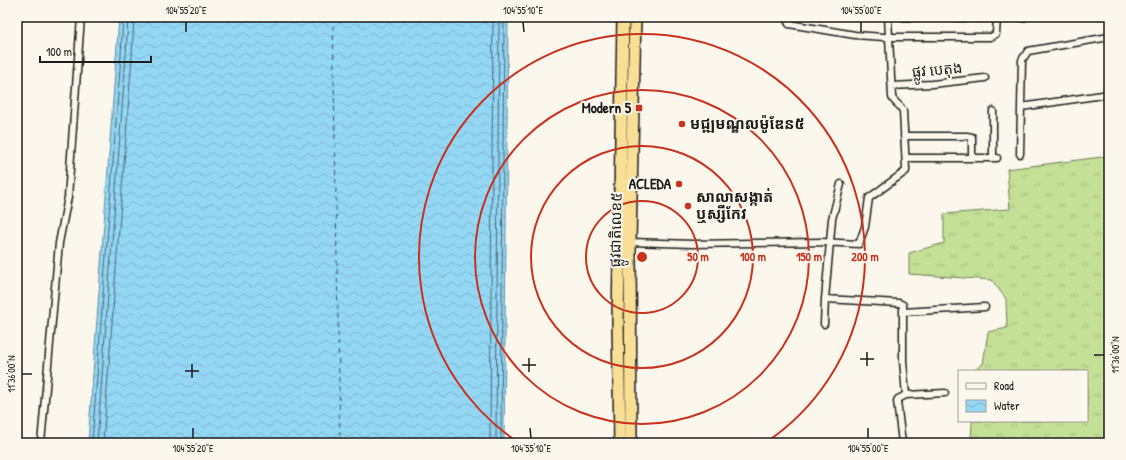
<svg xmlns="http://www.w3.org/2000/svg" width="1126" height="460" font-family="'Patrick Hand','Noto Sans Khmer',sans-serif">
<defs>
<pattern id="grass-tufts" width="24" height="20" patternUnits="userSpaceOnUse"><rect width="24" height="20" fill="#c4df96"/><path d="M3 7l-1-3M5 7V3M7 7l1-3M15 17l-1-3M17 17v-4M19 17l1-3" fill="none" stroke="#a8bf81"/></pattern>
<pattern id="water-waves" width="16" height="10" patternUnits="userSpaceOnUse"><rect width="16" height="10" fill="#93d7f5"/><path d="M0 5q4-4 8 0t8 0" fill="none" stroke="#7eb8d1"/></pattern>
</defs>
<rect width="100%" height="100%" fill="#fbf7ec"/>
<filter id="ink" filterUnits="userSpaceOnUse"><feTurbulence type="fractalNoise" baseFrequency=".025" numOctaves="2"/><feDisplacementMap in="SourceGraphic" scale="8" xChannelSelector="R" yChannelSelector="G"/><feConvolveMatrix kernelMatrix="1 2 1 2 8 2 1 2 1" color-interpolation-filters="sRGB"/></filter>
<g filter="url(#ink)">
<path fill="url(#grass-tufts)" stroke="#707e59" d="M 1109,156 L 1109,443 L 927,443 L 971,440 L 972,421 L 1087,421 L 1087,371 L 973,371 L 983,364 L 988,332 L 1007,328 L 1006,299 L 992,280 L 909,274 L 909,253 L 944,243 L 944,214 L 1010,209 L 1007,169 Z"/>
<path fill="url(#water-waves)" stroke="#638c9e" d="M 119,17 L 508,17 L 504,443 L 88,443 Z"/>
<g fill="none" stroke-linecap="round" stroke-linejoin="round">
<path stroke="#4c6773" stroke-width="1" d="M 92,443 L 121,55 L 123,17
M 97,443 L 126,55 L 128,17
M 103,443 L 132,56 L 134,17
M 490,443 L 493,17
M 496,443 L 499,17
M 501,443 L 504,17"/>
<path stroke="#40545d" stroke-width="1" stroke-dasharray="5 4" stroke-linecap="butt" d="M 333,17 L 340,443"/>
<defs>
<path id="minor" d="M 786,17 L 789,24 L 855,35 L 884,37 L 991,37 L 996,34 L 997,17
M 903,17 L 997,18
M 1023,18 L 1023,17
M 892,86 L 932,84 L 985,78
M 1021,107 L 1109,94
M 993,111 L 993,158
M 904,136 L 967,136 L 972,137 L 972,158
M 1020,154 L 1022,60 L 1028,51 L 1109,37
M 906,158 L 997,158
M 630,242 L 693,244 L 821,242 L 859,244 L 865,227 L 869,198 L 906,171 L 906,169 L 903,111 C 901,105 894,103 892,97 L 888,17
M 825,299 L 899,303 L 903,305 L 903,312 L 985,307
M 903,312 L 903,361 L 906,395 L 945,393
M 824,324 L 825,299 L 832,219 L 841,184
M 41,443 L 59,243 L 68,197 L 81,17
M 902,443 L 897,401 L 898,399 L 906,395"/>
<path id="trunk" d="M 620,443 L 618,321 L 623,17
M 631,443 L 630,242 L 635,17"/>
</defs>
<use href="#minor" stroke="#1c1c1c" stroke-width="9"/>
<use href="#trunk" stroke="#1c1c1c" stroke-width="14"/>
<use href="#minor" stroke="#fbf7ec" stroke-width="6"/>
<use href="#trunk" stroke="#f9df96" stroke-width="11"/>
</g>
</g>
<path fill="none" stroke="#1c1c1c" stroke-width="1.5" d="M 186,22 L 186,32M 523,22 L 524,32M 861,22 L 861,32M 867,352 L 867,366M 1094,355 L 1104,355M 529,358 L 529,372M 860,359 L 874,359M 192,364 L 192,378M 522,365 L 536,365M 185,371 L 199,371M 22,374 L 32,374M 193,428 L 193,438M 530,428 L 531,438M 868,428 L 868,438"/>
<g fill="none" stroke="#c8321e" stroke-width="2">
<circle cx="642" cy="257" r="56"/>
<circle cx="642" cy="257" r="111"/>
<circle cx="642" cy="257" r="167"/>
<path d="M519 443A223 223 0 1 1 765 443"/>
</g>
<g fill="#c8321e" stroke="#fbf7ec" stroke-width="1.5">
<rect x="635" y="104" width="8" height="8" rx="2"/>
<circle cx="682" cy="124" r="4"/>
<circle cx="679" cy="184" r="4"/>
<circle cx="688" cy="206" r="4"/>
</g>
<g text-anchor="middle" stroke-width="4" stroke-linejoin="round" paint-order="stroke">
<g font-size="15" fill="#1c1c1c" stroke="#fbf7ec">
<text transform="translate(937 70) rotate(-5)" y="5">ផ្លូវ បេតុង</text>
<text transform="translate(616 230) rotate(-89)" y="5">ផ្លូវជាតិលេខ៥</text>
</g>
<g font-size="15" font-weight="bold" fill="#1c1c1c" stroke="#fbf7ec" text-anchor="end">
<text x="631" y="113">Modern 5</text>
<text x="690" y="129" text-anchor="start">មជ្ឍមណ្ឌលម៉ូឌែន៥</text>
<text x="671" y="189">ACLEDA</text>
<text x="696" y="202" text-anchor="start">សាលាសង្កាត់<tspan x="696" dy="17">ឬស្សីកែវ</tspan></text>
</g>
</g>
<circle cx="642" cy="257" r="6" fill="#c8321e" stroke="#fbf7ec" stroke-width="2"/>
<g font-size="12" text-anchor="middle" font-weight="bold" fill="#c8321e" stroke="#fbf7ec" stroke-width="4" stroke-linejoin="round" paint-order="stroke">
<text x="698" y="261">50 m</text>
<text x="753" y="261">100 m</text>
<text x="809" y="261">150 m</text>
<text x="865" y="261">200 m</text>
</g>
<rect width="1126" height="460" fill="none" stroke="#fbf7ec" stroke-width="44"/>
<rect x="958" y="370" width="130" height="52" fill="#fbf7ec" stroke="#a29f99"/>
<rect x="966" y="383" width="20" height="6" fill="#fbf7ec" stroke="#a29f99"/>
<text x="994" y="390" font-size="12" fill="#1c1c1c">Road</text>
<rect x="966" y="400" width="20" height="12" fill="url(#water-waves)" stroke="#a29f99"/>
<text x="994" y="410" font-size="12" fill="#1c1c1c">Water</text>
<path d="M40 56v6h111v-6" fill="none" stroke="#1c1c1c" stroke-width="2"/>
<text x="46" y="56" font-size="12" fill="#1c1c1c" stroke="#fbf7ec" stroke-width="3" paint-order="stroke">100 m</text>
<rect x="22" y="22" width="1082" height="416" fill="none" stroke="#1c1c1c" stroke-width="1.5"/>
<g font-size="10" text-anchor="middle" fill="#1c1c1c">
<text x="186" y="14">104°55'20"E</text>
<text x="523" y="14">104°55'10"E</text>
<text x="861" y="14">104°55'00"E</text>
<text transform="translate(1115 355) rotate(-90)" y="4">11°36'00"N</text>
<text transform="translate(11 374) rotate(-90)" y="4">11°36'00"N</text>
<text x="193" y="452">104°55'20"E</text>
<text x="531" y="452">104°55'10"E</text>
<text x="868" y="452">104°55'00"E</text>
</g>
</svg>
